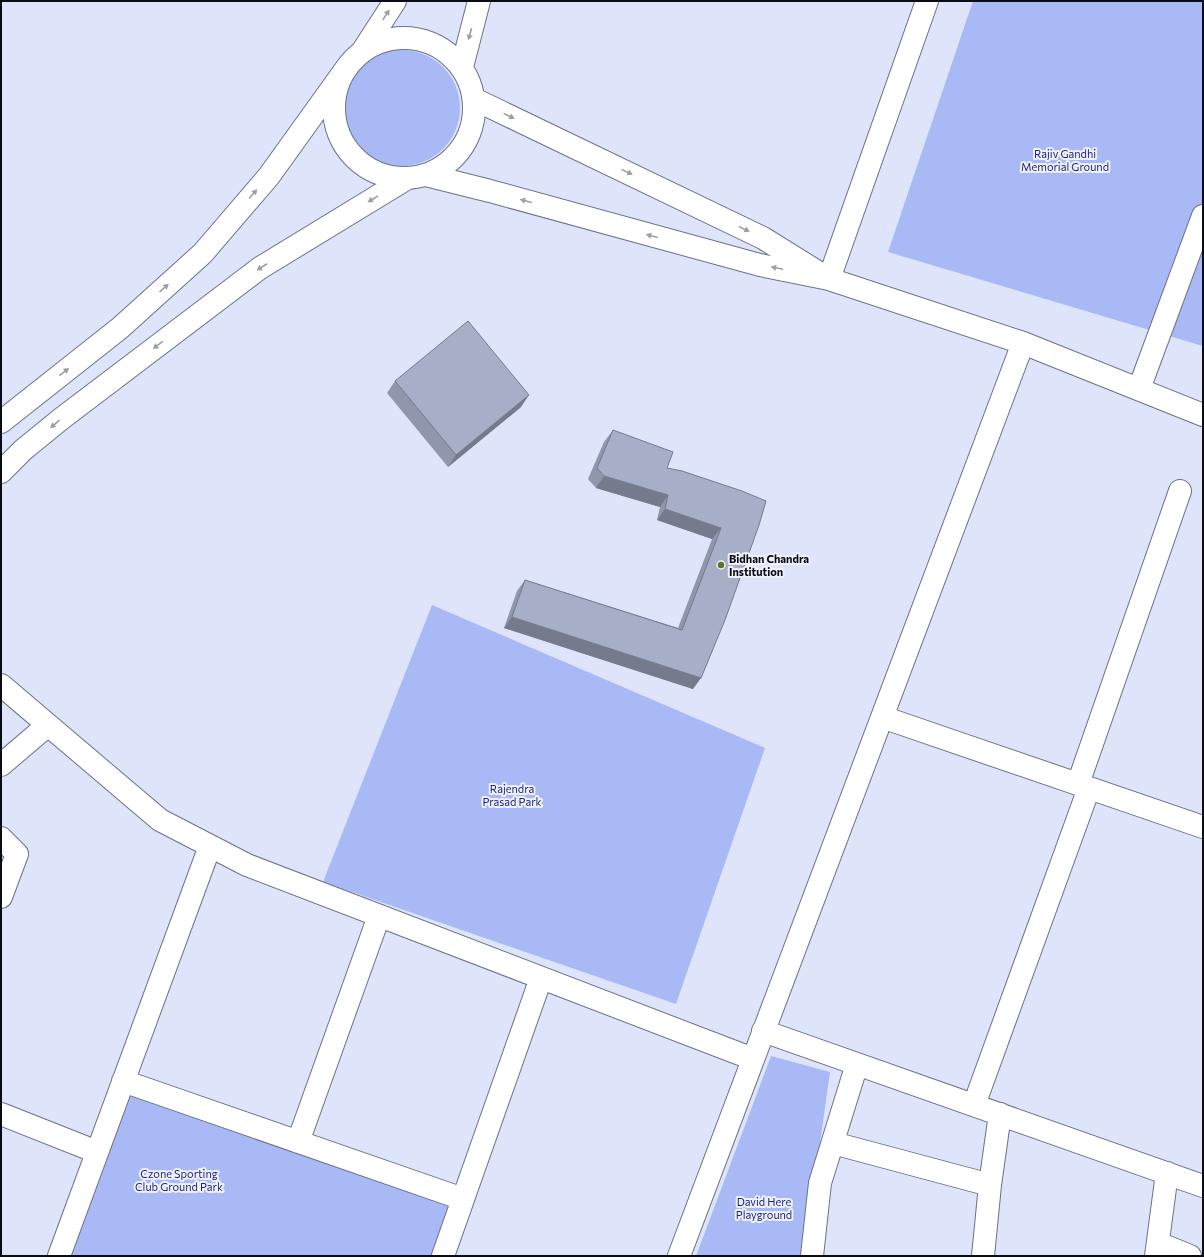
<svg xmlns="http://www.w3.org/2000/svg" width="1204" height="1257" font-family="Commissioner,sans-serif">
<rect width="100%" height="100%" fill="#dee5fa"/>
<path fill="#a8b9f5" d="M 973,1 L 1203,1 L 1203,346 L 888,252 Z
M344 108a58 58 0 1 1 116 0a58 58 0 1 1-116 0Z
M 432,605 L 765,748 L 676,1004 L 323,882 Z
M 771,1056 L 830,1072 L 804,1256 L 696,1256 Z
M 131,1084 L 454,1196 L 434,1256 L 69,1256 Z"/>
<g fill="none" stroke-linecap="round" stroke-linejoin="round">
<defs>
<path id="minor" d="M334 108a70 70 0 1 1 140 0a70 70 0 1 1-140 0Z
M 362,52 L 395,1
M 462,67 L 479,1
M 474,99 L 763,238 L 816,271
M 426,175 L 490,191 L 760,265 L 829,279 L 1023,343 L 1203,415
M 829,279 L 927,1
M 1139,389 L 1203,216
M 1,422 L 120,328 L 203,253 L 269,176 L 348,66
M 1,472 L 23,450 L 61,419 L 260,268 L 406,179
M 1,685 L 160,820 L 247,865 L 753,1059
M 882,717 L 1203,827
M 1,765 L 48,725
M 1078,784 L 1180,491
M 1,838 L 17,854 L 1,897
M 763,1031 L 1203,1186
M 123,1081 L 463,1199
M 974,1105 L 1089,788
M 1,1114 L 97,1152
M 298,1142 L 379,916
M 833,1143 L 990,1185 L 983,1256
M 990,1185 L 1000,1114
M 1158,1243 L 1190,1256
M 59,1256 L 210,846
M 443,1256 L 541,978
M 679,1256 L 1023,343
M 812,1256 L 820,1183 L 857,1064
M 1156,1256 L 1167,1173"/>
</defs>
<use href="#minor" stroke="#6b7289" stroke-width="24"/>
<use href="#minor" stroke="#fff" stroke-width="22"/>
</g>
<path fill="#9096ac" d="M 395,381 L 521,407 L 448,467 L 387,393 Z
M 613,430 L 667,468 L 742,491 L 693,689 L 504,628 L 517,591 L 525,580 L 678,628 L 712,539 L 657,520 L 660,507 L 596,488 L 588,479 L 604,442 Z"/>
<path fill="#757a8c" d="M 529,395 L 521,407 L 448,467 L 456,455 Z
M 604,476 L 668,495 L 660,507 L 596,488 Z
M 665,509 L 721,528 L 712,539 L 657,520 Z
M 512,617 L 701,678 L 693,689 L 504,628 Z"/>
<path fill="#a7aec8" stroke="#757a8c" d="M 468,321 L 529,395 L 456,455 L 395,381 Z
M 613,430 L 673,452 L 667,468 L 682,471 L 742,491 L 766,501 L 759,525 L 725,620 L 701,678 L 512,617 L 525,580 L 682,630 L 721,528 L 665,509 L 668,495 L 604,476 L 597,468 Z"/>
<defs><path id="oneway-solid" d="M-6-.8H1V-3.2L6.5 0L1 3.2V.8H-6Z"/></defs>
<g fill="#9d9ea1">
<use href="#oneway-solid" transform="translate(386 15) rotate(-57)"/>
<use href="#oneway-solid" transform="translate(470 34) rotate(105)"/>
<use href="#oneway-solid" transform="translate(509 116) rotate(26)"/>
<use href="#oneway-solid" transform="translate(627 172) rotate(26)"/>
<use href="#oneway-solid" transform="translate(253 194) rotate(-49)"/>
<use href="#oneway-solid" transform="translate(373 199) rotate(149)"/>
<use href="#oneway-solid" transform="translate(526 201) rotate(-165)"/>
<use href="#oneway-solid" transform="translate(744 229) rotate(26)"/>
<use href="#oneway-solid" transform="translate(652 236) rotate(-165)"/>
<use href="#oneway-solid" transform="translate(262 267) rotate(147)"/>
<use href="#oneway-solid" transform="translate(777 268) rotate(-168)"/>
<use href="#oneway-solid" transform="translate(164 288) rotate(-42)"/>
<use href="#oneway-solid" transform="translate(158 345) rotate(143)"/>
<use href="#oneway-solid" transform="translate(64 372) rotate(-38)"/>
<use href="#oneway-solid" transform="translate(55 424) rotate(140)"/>
</g>
<circle fill="#607424" stroke="#eff2fd" stroke-width="1.5" cx="721" cy="565" r="4"/>
<g text-anchor="middle" stroke-width="4" stroke-linejoin="round" paint-order="stroke">
<g font-size="11" fill="#1e237b" stroke="#eff2fd">
<text x="1065" y="158">Rajiv Gandhi<tspan x="1065" dy="13">Memorial Ground</tspan></text>
<text x="512" y="793">Rajendra<tspan x="512" dy="13">Prasad Park</tspan></text>
<text x="179" y="1178">Czone Sporting<tspan x="179" dy="13">Club Ground Park</tspan></text>
<text x="764" y="1206">David Here<tspan x="764" dy="13">Playground</tspan></text>
</g>
<g font-size="11" font-weight="bold" fill="#0a0c15" stroke="#eff2fd" text-anchor="start">
<text x="729" y="563">Bidhan Chandra<tspan x="729" dy="13">Institution</tspan></text>
</g>
</g>
<rect width="1204" height="1257" fill="none" stroke="#0a0c15" stroke-width="4"/>
</svg>
